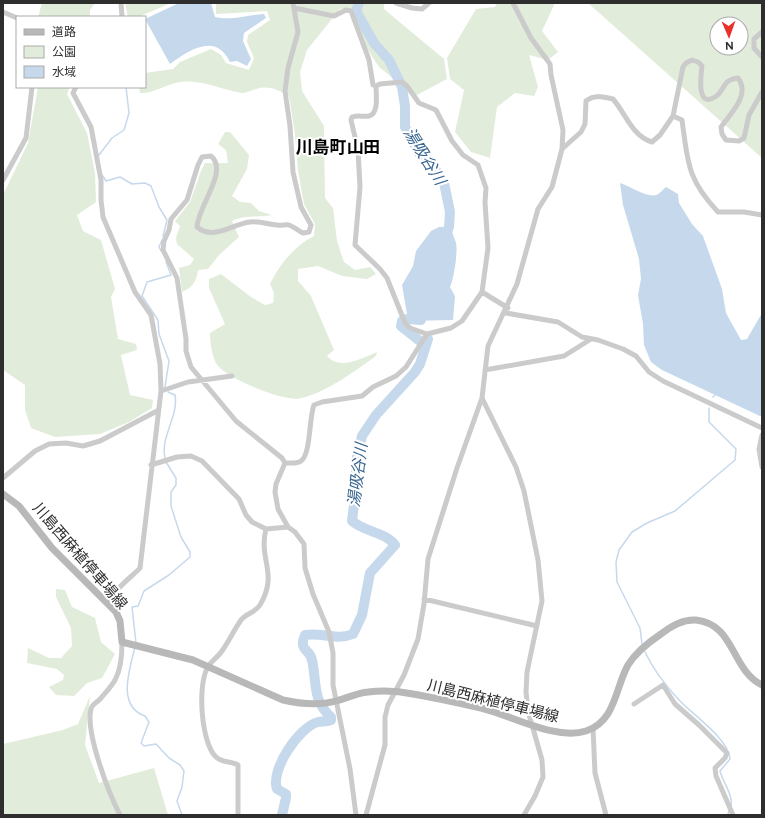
<svg xmlns="http://www.w3.org/2000/svg" width="765" height="818" font-family="Figtree,'Noto Sans JP',sans-serif">
<rect width="100%" height="100%" fill="#fff"/>
<path fill="#e2ecdb" fill-rule="evenodd" d="M 42,3 L 95,3 L 90,10 L 90,17 L 38,17 Z
M 125,3 L 171,3 L 138,17 L 128,17 Z
M 216,3 L 384,3 L 384,9 L 444,59 L 447,79 L 415,96 L 379,67 L 362,41 L 355,9 L 340,9 L 307,50 L 300,72 L 302,91 L 324,126 L 325,198 L 333,208 L 337,241 L 344,262 L 355,270 L 370,267 L 376,274 L 367,279 L 342,276 L 318,266 L 298,269 L 298,281 L 311,296 L 334,350 L 327,356 C 340,371 362,358 377,352 L 376,356 C 355,371 327,392 302,398 C 285,403 229,379 218,366 C 212,358 210,343 210,333 L 225,324 L 209,288 L 209,279 L 221,274 L 251,297 L 265,305 L 273,303 L 274,293 L 270,284 C 279,265 294,246 314,236 L 315,224 L 304,204 L 298,171 L 295,135 L 289,96 C 280,91 271,86 260,88 C 254,89 248,93 242,93 C 222,90 202,79 181,82 C 167,83 154,94 140,93 L 139,87 L 145,87 L 145,73 L 173,69 L 180,62 L 211,49 L 221,55 L 226,63 L 249,70 L 254,58 L 247,42 L 248,35 L 270,20 L 267,11 L 216,14 Z
M 497,3 L 555,3 L 542,31 L 558,52 L 548,60 L 529,55 L 538,87 L 534,96 L 515,93 L 497,107 L 490,158 L 471,152 L 455,132 L 464,90 L 450,79 L 447,58 L 476,9 L 495,7 Z
M 588,3 L 762,3 L 762,158 ZM 717,24 L 741,24 L 741,48 L 717,48 Z
M 38,87 L 70,87 L 67,94 L 87,133 L 95,173 L 96,202 L 77,215 L 83,231 L 101,240 L 115,289 L 111,297 L 118,339 L 136,344 L 137,350 L 121,355 L 130,395 L 153,400 L 152,408 L 129,422 L 100,434 L 55,437 L 31,428 L 25,410 L 25,385 L 3,370 L 3,195 L 28,143 Z
M 225,132 L 230,132 L 249,155 L 247,169 L 232,196 L 240,202 L 251,203 L 259,211 L 272,215 C 259,218 245,214 232,221 L 239,237 L 219,255 L 208,269 L 198,270 C 197,281 192,288 182,292 L 179,268 L 190,265 L 194,259 L 177,244 L 176,238 L 180,226 L 175,221 L 190,202 L 201,171 L 205,163 L 228,163 L 226,150 L 218,144 Z
M 56,589 L 65,590 L 72,607 L 95,618 L 101,642 L 115,654 L 102,678 L 87,683 L 74,696 L 56,695 L 49,687 L 63,680 L 64,675 L 57,669 L 27,663 L 28,648 L 49,658 L 61,658 L 72,646 L 71,628 L 56,597 Z
M 90,696 L 85,745 L 99,783 L 154,768 L 168,815 L 3,815 L 3,744 L 63,730 L 78,724 Z"/>
<path fill="#c6d9ec" d="M 179,3 L 211,3 L 215,17 C 231,21 248,15 264,14 L 266,18 L 244,33 L 243,41 L 251,59 L 247,66 L 237,61 L 230,62 C 216,32 189,50 170,64 L 145,19 Z
M 620,183 C 629,186 648,198 656,195 C 660,194 663,189 666,187 L 678,194 L 679,203 L 692,224 L 703,236 L 722,289 L 726,313 L 741,340 L 747,339 L 762,313 L 762,417 L 662,370 L 651,362 L 644,345 L 643,324 L 638,295 L 641,279 L 639,259 L 623,205 Z
M 439,227 L 451,227 C 452,233 454,237 456,243 C 458,251 454,279 450,287 L 455,296 L 453,320 L 409,321 L 406,316 L 407,314 L 402,285 L 413,266 L 416,251 L 431,231 Z"/>
<g fill="none" stroke-linecap="round" stroke-linejoin="round">
<path stroke="#c6d9ec" stroke-width="1.5" d="M 99,155 L 112,138 L 124,130 L 129,113 L 126,87
M 103,176 L 106,181 L 120,177 L 132,184 L 145,183 L 151,186 L 159,207 L 167,220 L 163,236
M 161,251 L 159,247 L 162,240
M 165,387 L 169,361 L 159,334 L 158,320 L 142,296 L 147,282 L 171,275 L 166,262
M 713,397 L 715,395
M 165,458 C 160,437 179,416 175,395 L 168,392
M 136,643 L 132,607 L 138,606 L 144,591 L 169,575 L 190,557 L 190,552 L 181,537 L 171,506 L 171,492 L 176,485 L 176,478 L 166,462
M 642,644 L 640,628 L 617,582 L 616,562 L 619,550 L 632,532 L 647,523 L 675,511 L 735,460 L 736,449 L 709,422 L 709,408
M 135,647 C 130,668 116,706 145,716 L 149,722 L 141,743 L 144,746 L 156,744 L 169,758 L 180,765 L 184,771 L 182,787 L 177,801 L 182,815
M 645,652 C 653,669 666,686 679,700 C 692,714 729,739 730,759 L 720,771 C 723,783 733,794 731,806
M 728,815 L 729,810"/>
<path stroke="#c6d9ec" stroke-width="10" d="M 359,3 L 356,11 L 374,43 L 389,60 L 402,87 L 405,106 L 405,127 L 419,153 L 430,161 L 444,183 L 450,212 L 449,227 L 444,240
M 421,320 L 407,319 L 402,321 L 401,326 L 425,345
M 282,815 L 286,798 L 286,794 L 277,789 C 270,770 299,727 318,722 C 322,721 326,722 331,720 L 331,717 C 312,701 317,682 312,660 C 310,649 298,651 305,635 C 322,632 336,641 353,634 L 362,615 L 370,573 L 395,545 C 385,532 365,532 352,521 L 355,497 L 357,457 L 362,436 L 376,415 L 415,372 L 420,364 L 428,339"/>
<path stroke="#cbcbcb" stroke-width="5" d="M 121,3 L 122,17
M 396,3 L 412,8 L 422,9 L 429,3
M 3,12 L 17,18
M 762,32 L 754,39 L 754,48 L 762,57
M 376,86 C 376,94 379,114 369,116 C 363,117 358,115 352,117 L 351,120 L 358,150 L 360,187 L 355,245 L 380,269 L 387,278 L 405,323 L 410,328 L 427,334
M 76,87 L 73,93 L 91,127 L 101,180 L 101,200 L 103,217 L 135,292 L 151,315 L 160,364 L 161,391 L 140,568 C 135,574 117,587 116,593 C 115,599 117,606 116,612
M 673,116 L 682,120 C 688,163 687,179 718,212 L 744,212 L 762,215
M 562,149 L 581,132 L 585,124 L 586,101 C 594,94 603,97 613,99 C 626,114 632,136 652,142 L 660,135 L 673,116 L 683,67 L 686,63 L 692,60 L 698,62 L 702,66 C 701,74 696,109 715,97 C 726,90 721,80 738,78 C 751,95 730,114 721,127 L 722,134 L 726,140 L 739,141 L 744,138 L 749,115 L 762,92
M 3,180 L 26,138 L 32,87
M 482,292 L 508,308
M 506,313 L 558,322 L 582,337 L 598,340 L 623,349 L 636,356 L 649,372 L 663,381 L 762,428
M 485,370 L 564,356 L 591,339
M 161,391 L 188,382 L 232,376
M 482,398 L 516,467 L 524,491 L 538,560 L 542,601 L 527,672 L 526,692 L 528,711 L 542,760 L 543,777 L 535,796 L 524,815
M 762,435 L 759,449 L 762,467
M 285,463 L 282,458 L 236,421 L 191,367 L 186,351 L 186,339 L 177,278 L 163,250 L 164,241 L 169,230 L 171,219 L 187,200 L 198,165 L 202,157 L 211,156 C 229,171 198,206 197,227 C 214,241 232,224 250,222 C 260,221 267,224 277,225 C 281,226 286,224 289,225 C 294,227 299,231 303,233 L 309,232 L 311,225 L 301,207 L 293,172 L 290,126 L 285,91 L 288,68 L 298,32 L 293,3
M 285,463 C 290,463 297,464 301,461 C 311,454 309,417 314,405 L 322,402 L 362,396 L 373,387 L 396,376 L 406,367 L 427,334 L 451,328 L 462,321 L 482,292 L 488,248 L 485,202 L 486,188 L 478,165 L 463,155 L 452,141 L 436,110 L 419,103 L 407,86 L 402,82 L 380,84 L 376,86 L 373,85 L 369,60 L 351,11 L 346,10 L 334,16 L 294,8
M 285,463 L 276,484 L 275,492 L 278,509 L 288,527 L 295,532 L 304,544 L 305,568 L 313,594 L 329,632 L 333,653 L 333,685 L 350,769 L 356,815
M 151,465 L 177,457 L 191,456 L 202,461 L 239,499 L 246,515 L 252,522 L 266,529
M 3,478 L 35,451 L 49,444 L 66,443 L 83,446 L 100,441 L 157,411
M 424,599 L 537,626
M 634,704 L 663,685 L 675,704 L 699,725 L 727,753 L 725,758 L 715,768 L 716,776 L 733,815
M 593,728 L 595,773 L 606,815
M 120,815 C 109,794 85,732 91,709 C 92,704 98,702 101,698 C 106,692 113,685 116,678 C 121,668 122,653 122,642
M 238,815 L 238,765 C 231,761 222,763 216,757 C 201,743 197,684 208,667 C 211,661 218,657 222,651 C 229,641 234,630 241,620 C 245,614 255,613 260,605 C 279,573 258,560 266,529 L 288,527
M 366,815 L 385,745 L 385,717 L 388,705 L 404,675 L 418,639 L 424,604 L 428,559 L 457,468 L 482,398 L 488,346 L 517,284 L 538,209 L 552,187 L 562,149 L 563,130 L 551,75 L 550,64 L 531,38 L 513,3"/>
<path stroke="#b8b8b8" stroke-width="7" d="M 3,494 L 19,506 L 52,548 L 116,612 L 120,621 L 122,642 L 193,660 L 283,700 C 301,704 318,706 336,701 C 347,698 357,693 368,692 C 383,690 399,691 413,694 C 436,698 459,703 481,708 C 511,715 556,741 586,731 C 616,721 615,688 628,665 C 636,652 649,642 661,634 C 671,626 683,619 696,620 C 735,624 731,670 762,685"/>
</g>
<g text-anchor="middle" stroke-width="4" stroke-linejoin="round" paint-order="stroke">
<g font-size="15" fill="#2e2e2e" stroke="#fff">
<text transform="translate(80 556) rotate(49)" y="5">川島西麻植停車場線</text>
<text transform="translate(493 701) rotate(14)" y="5">川島西麻植停車場線</text>
</g>
<g font-size="16" font-style="italic" fill="#3a6792" stroke="#fff">
<text transform="translate(425 156) rotate(58)" y="6">湯吸谷川</text>
<text transform="translate(357 475) rotate(-83)" y="6">湯吸谷川</text>
</g>
<g font-size="17" font-weight="bold" fill="#000" stroke="#fff">
<text x="338" y="153">川島町山田</text>
</g>
</g>
<rect width="765" height="818" fill="none" stroke="#2e2e2e" stroke-width="8"/>
<rect x="16" y="16" width="130" height="72" fill="#ffffff" stroke="#ababab"/>
<rect x="24" y="29" width="20" height="6" fill="#b8b8b8" stroke="#ababab"/>
<text x="52" y="36" font-size="12" fill="#2e2e2e">道路</text>
<rect x="24" y="46" width="20" height="12" fill="#e2ecdb" stroke="#ababab"/>
<text x="52" y="56" font-size="12" fill="#2e2e2e">公園</text>
<rect x="24" y="66" width="20" height="12" fill="#c6d9ec" stroke="#ababab"/>
<text x="52" y="76" font-size="12" fill="#2e2e2e">水域</text>
<g transform="translate(729 36) rotate(178)"><circle r="19" fill="#ffffff" stroke="#ababab"/>
<path d="M0-3L7 15L0 10L-7 15Z" fill="#ea302a"/>
<text y="-6" font-size="11" font-weight="bold" text-anchor="middle" fill="#2e2e2e">N</text>
</g>
</svg>
